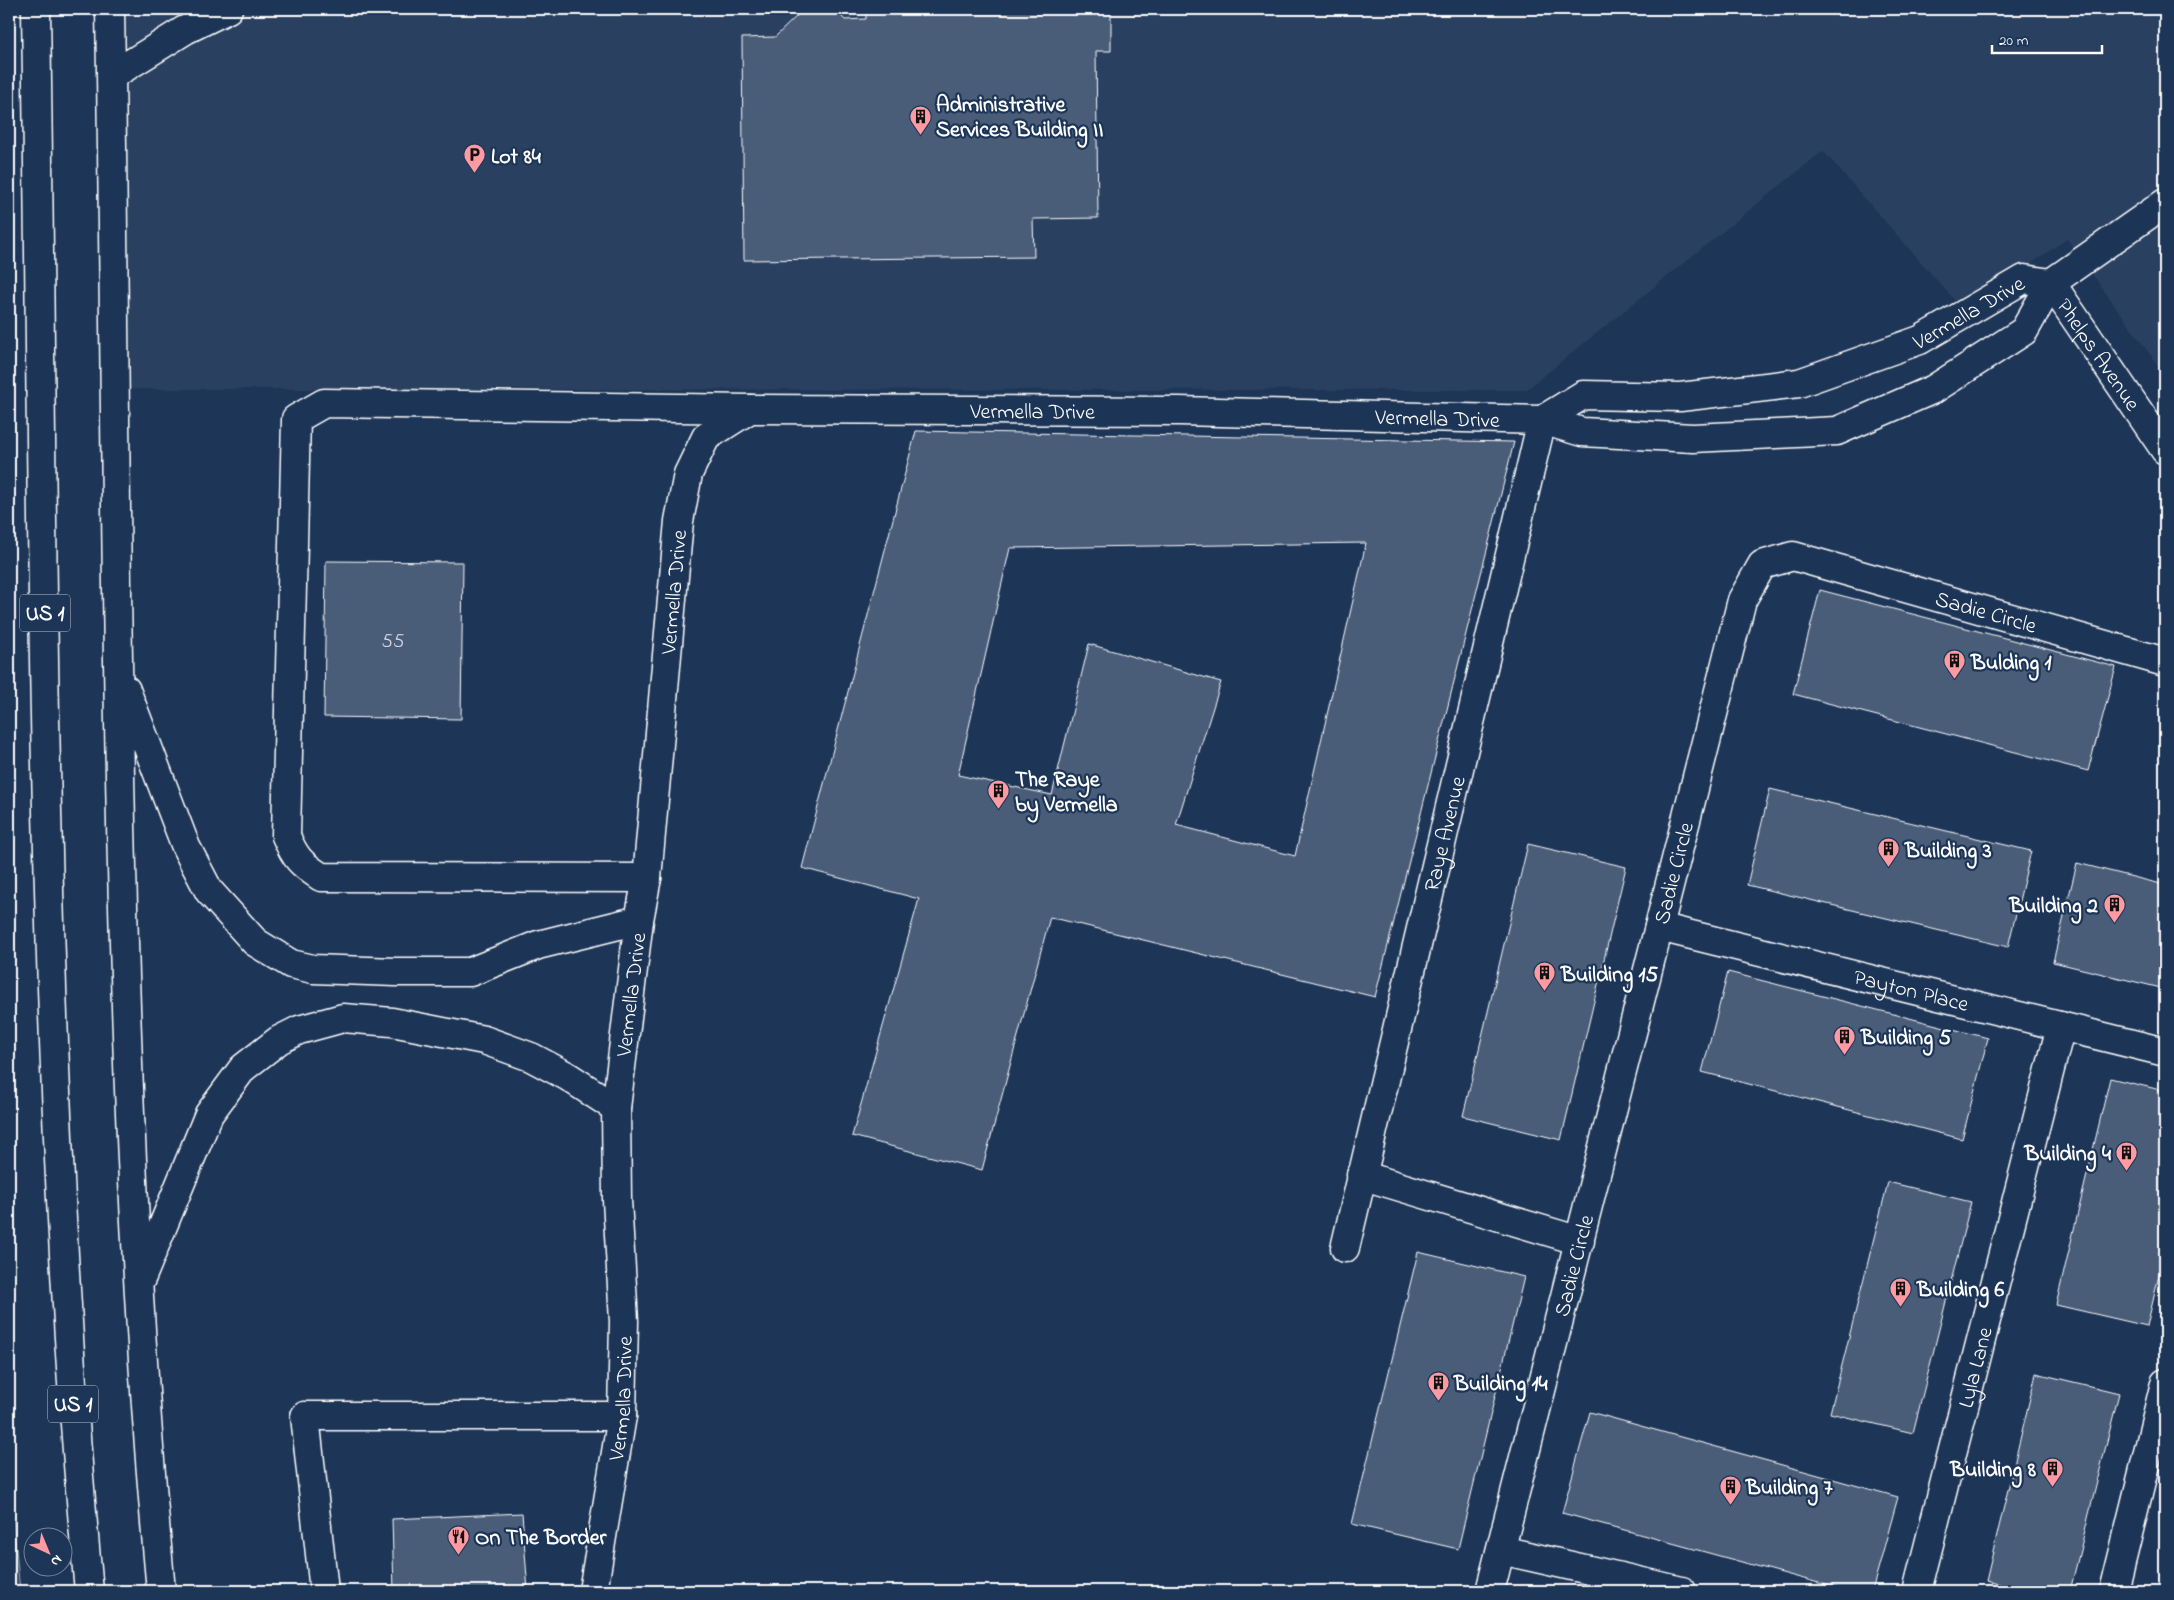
<svg xmlns="http://www.w3.org/2000/svg" width="2174" height="1600" font-family="'Indie Flower',sans-serif">
<rect width="100%" height="100%" fill="#1d3557"/>
<filter id="ink" filterUnits="userSpaceOnUse"><feTurbulence type="fractalNoise" baseFrequency=".02" numOctaves="2"/><feDisplacementMap in="SourceGraphic" scale="10" xChannelSelector="R" yChannelSelector="G"/><feConvolveMatrix kernelMatrix="1 2 1 2 8 2 1 2 1" color-interpolation-filters="sRGB"/></filter>
<g filter="url(#ink)">
<path fill="#2a4161" d="M 110,9 L 2165,9 L 2165,375 L 2067,239 L 1963,310 L 1823,151 L 1526,390 L 115,389 Z"/>
<path fill="#364b69" stroke="#9aa5b4" d="M 9,1475 L 20,1591 L 9,1591 Z"/>
<path fill="#4a5d79" stroke="#fff" fill-rule="evenodd" d="M 804,9 L 834,9 L 845,20 L 866,19 L 866,9 L 1111,9 L 1111,51 L 1096,51 L 1098,218 L 1033,219 L 1034,257 L 744,260 L 742,38 L 775,37 Z
M 916,431 L 1514,442 L 1375,997 L 1050,917 L 982,1170 L 852,1136 L 919,899 L 802,868 ZM 1366,543 L 1295,856 L 1176,825 L 1221,682 L 1089,644 L 1052,795 L 958,775 L 1010,548 Z
M 326,561 L 463,562 L 461,719 L 324,717 Z
M 1820,590 L 2116,667 L 2088,771 L 1793,694 Z
M 1770,789 L 2031,851 L 2008,947 L 1747,885 Z
M 1528,844 L 1626,867 L 1561,1140 L 1463,1116 Z
M 2077,863 L 2165,885 L 2165,989 L 2053,962 Z
M 1728,972 L 1988,1038 L 1962,1139 L 1702,1072 Z
M 2110,1078 L 2165,1091 L 2165,1250 L 2147,1326 L 2056,1305 Z
M 1888,1182 L 1971,1202 L 1913,1433 L 1830,1413 Z
M 1418,1252 L 1524,1277 L 1458,1549 L 1352,1524 Z
M 2036,1373 L 2119,1393 L 2070,1591 L 2029,1591 L 1986,1581 Z
M 1590,1412 L 1898,1497 L 1872,1591 L 1848,1591 L 1562,1513 Z
M 522,1513 L 528,1591 L 394,1591 L 392,1519 Z"/>
<g fill="none" stroke-linecap="round" stroke-linejoin="round">
<defs>
<g id="minor">
<path id="s1" d="M 2051,283 L 2165,450"/>
<path id="s2" d="M 1542,420 L 1583,395 L 1680,397 L 1799,383 L 1920,340 L 2024,279 L 2051,283"/>
<path d="M 647,878 L 321,877 C 301,864 295,858 286,836 L 296,419 L 324,403 L 750,409"/>
<path id="s3" d="M 1659,927 L 2165,1052"/>
<path d="M 1361,1175 L 1580,1241"/>
<path id="s4" d="M 1345,1248 L 1542,420"/>
<path d="M 1501,1550 L 1682,1591"/>
<path d="M 324,1591 L 305,1416 L 622,1416"/>
<path id="s5" d="M 593,1591 L 622,1416 L 624,1321 L 617,1200 L 616,1108 L 639,920 L 647,878 L 679,521 L 688,474 L 706,437 L 750,409 L 1179,411 L 1542,420 L 1582,432 L 1693,438 L 1837,431 L 1934,389 L 2024,331 L 2051,283 L 2165,203"/>
<path id="s6" d="M 1490,1591 L 1742,600 L 1762,565 L 1793,556 L 2165,662"/>
<path id="s7" d="M 1917,1591 L 2061,1026"/>
<path d="M 2114,1591 L 2165,1383"/>
</g>
<path id="highway" d="M 36,9 C 44,536 39,1065 89,1591
M 110,9 C 119,536 112,1065 161,1591
M 111,76 L 185,30 L 228,9
M 126,690 L 186,847 L 209,891 L 255,942 L 291,964 L 313,969 L 396,972 L 470,972 L 538,945 L 639,920
M 141,1279 L 209,1114 L 243,1068 L 279,1040 L 299,1030 L 343,1018 L 392,1022 L 484,1040 L 531,1057 L 567,1076 L 616,1108"/>
</defs>
<use href="#minor" stroke="#fff" stroke-width="31"/>
<use href="#highway" stroke="#fff" stroke-width="31"/>
<use href="#minor" stroke="#1d3557" stroke-width="28"/>
<use href="#highway" stroke="#1d3557" stroke-width="28"/>
</g>
</g>
<defs>
<symbol id="building-pin" viewBox="-11 -11 22 30"><path d="M0 17L-7.5 6A9.5 9.5 0 1 1 7.5 6Z" fill="#ff9aa2" stroke="#1d3557"/><path d="M-4-6H4V6H1V3H-1V6H-4ZM-2.5-4.3h1.7v1.8h-1.7ZM.8-4.3h1.7v1.8H.8ZM-2.5-1h1.7V.8h-1.7ZM.8-1h1.7V.8H.8Z" fill="#111"/></symbol>
<symbol id="parking-pin" viewBox="-11 -11 22 30"><path d="M0 17L-7.5 6A9.5 9.5 0 1 1 7.5 6Z" fill="#ff9aa2" stroke="#1d3557"/><path d="M-3.5-5.5H1a3.5 3.5 0 0 1 0 7H-1V5.5H-3.5ZM-1-3.4V-.6H.8a1.4 1.4 0 0 0 0-2.8Z" fill="#111"/></symbol>
<symbol id="restaurant-pin" viewBox="-11 -11 22 30"><path d="M0 17L-7.5 6A9.5 9.5 0 1 1 7.5 6Z" fill="#ff9aa2" stroke="#1d3557"/><path d="M-5-6h1v4h1v-4h1v4h1v-4h1v5L-1.5 .5V6h-2V.5L-5-1ZM5-6V6H3V1.5H1.5Q1.5-4 5-6Z" fill="#111"/></symbol>
</defs>
<g fill-rule="evenodd">
<use href="#building-pin" x="908" y="104" width="25" height="34"/>
<use href="#parking-pin" x="462" y="142" width="25" height="34"/>
<use href="#building-pin" x="1942" y="648" width="25" height="34"/>
<use href="#building-pin" x="986" y="778" width="25" height="34"/>
<use href="#building-pin" x="1876" y="836" width="25" height="34"/>
<use href="#building-pin" x="2102" y="892" width="25" height="34"/>
<use href="#building-pin" x="1532" y="960" width="25" height="34"/>
<use href="#building-pin" x="1832" y="1024" width="25" height="34"/>
<use href="#building-pin" x="2114" y="1140" width="25" height="34"/>
<use href="#building-pin" x="1888" y="1276" width="25" height="34"/>
<use href="#building-pin" x="1426" y="1370" width="25" height="34"/>
<use href="#building-pin" x="2040" y="1456" width="25" height="34"/>
<use href="#building-pin" x="1718" y="1474" width="25" height="34"/>
<use href="#restaurant-pin" x="446" y="1524" width="25" height="34"/>
</g>
<g text-anchor="middle" stroke-width="4.5" stroke-linejoin="round" paint-order="stroke">
<g font-size="20" fill="#d2d6de">
<text x="393" y="647">55</text>
</g>
<g fill="#1d3557" stroke="#bbc2cd" stroke-width="1">
<rect x="20" y="594.5" width="50" height="37" rx="4"/>
<rect x="48" y="1385.5" width="50" height="37" rx="4"/>
</g>
<g font-size="21" font-weight="bold" fill="#fff">
<text x="45" y="620">US 1</text>
<text x="73" y="1411">US 1</text>
</g>
<g font-size="22" font-weight="bold" fill="#fff" stroke="#1d3557" text-anchor="start">
<text x="936" y="111">Administrative<tspan x="936" dy="25">Services Building II</tspan></text>
<text x="491" y="163">Lot 84</text>
<text x="1971" y="669">Bulding 1</text>
<text x="1015" y="786">The Raye<tspan x="1015" dy="25">by Vermella</tspan></text>
<text x="1905" y="857">Building 3</text>
<text x="2098" y="912" text-anchor="end">Building 2</text>
<text x="1561" y="981">Building 15</text>
<text x="1861" y="1044">Building 5</text>
<text x="2111" y="1160" text-anchor="end">Building 4</text>
<text x="1917" y="1296">Building 6</text>
<text x="1454" y="1390">Building 14</text>
<text x="2036" y="1476" text-anchor="end">Building 8</text>
<text x="1746" y="1494">Building 7</text>
<text x="475" y="1544">On The Border</text>
</g>
<g font-size="22" fill="#fff" stroke="#1d3557">
<text dy="8" stroke="none"><textPath href="#s2" startOffset="449">Vermella Drive</textPath></text>
<text dy="8" stroke="none"><textPath href="#s1" startOffset="86">Phelps Avenue</textPath></text>
<text dy="8" stroke="none"><textPath href="#s5" startOffset="1500">Vermella Drive</textPath></text>
<text dy="8" stroke="none"><textPath href="#s5" startOffset="1905">Vermella Drive</textPath></text>
<text dy="8" stroke="none"><textPath href="#s5" startOffset="1005">Vermella Drive</textPath></text>
<text dy="8" stroke="none"><textPath href="#s6" startOffset="1296">Sadie Circle</textPath></text>
<text dy="8" stroke="none"><textPath href="#s4" startOffset="426">Raye Avenue</textPath></text>
<text dy="8" stroke="none"><textPath href="#s6" startOffset="741">Sadie Circle</textPath></text>
<text dy="8" stroke="none"><textPath href="#s3" startOffset="260">Payton Place</textPath></text>
<text dy="8" stroke="none"><textPath href="#s5" startOffset="600">Vermella Drive</textPath></text>
<text dy="8" stroke="none"><textPath href="#s6" startOffset="336">Sadie Circle</textPath></text>
<text dy="8" stroke="none"><textPath href="#s7" startOffset="231">Lyla Lane</textPath></text>
<text dy="8" stroke="none"><textPath href="#s5" startOffset="195">Vermella Drive</textPath></text>
</g>
</g>
<rect width="2174" height="1600" fill="none" stroke="#1d3557" stroke-width="30"/>
<rect x="15" y="15" width="2144" height="1570" fill="none" stroke="#fff" stroke-width="2" filter="url(#ink)"/>
<g transform="translate(48 1552) rotate(136)"><circle r="24" fill="#1d3557" stroke="#77869a"/>
<path d="M0-4L9 19L0 12L-9 19Z" fill="#ff9aa2"/>
<text y="-8" font-size="14" font-weight="bold" text-anchor="middle" fill="#ffffff">N</text>
</g>
<path d="M1992 45v8h110v-8" fill="none" stroke="#ffffff" stroke-width="2.5"/>
<text x="1999" y="45" font-size="15" fill="#ffffff" stroke="#1d3557" stroke-width="4" paint-order="stroke">20 m</text>
</svg>
